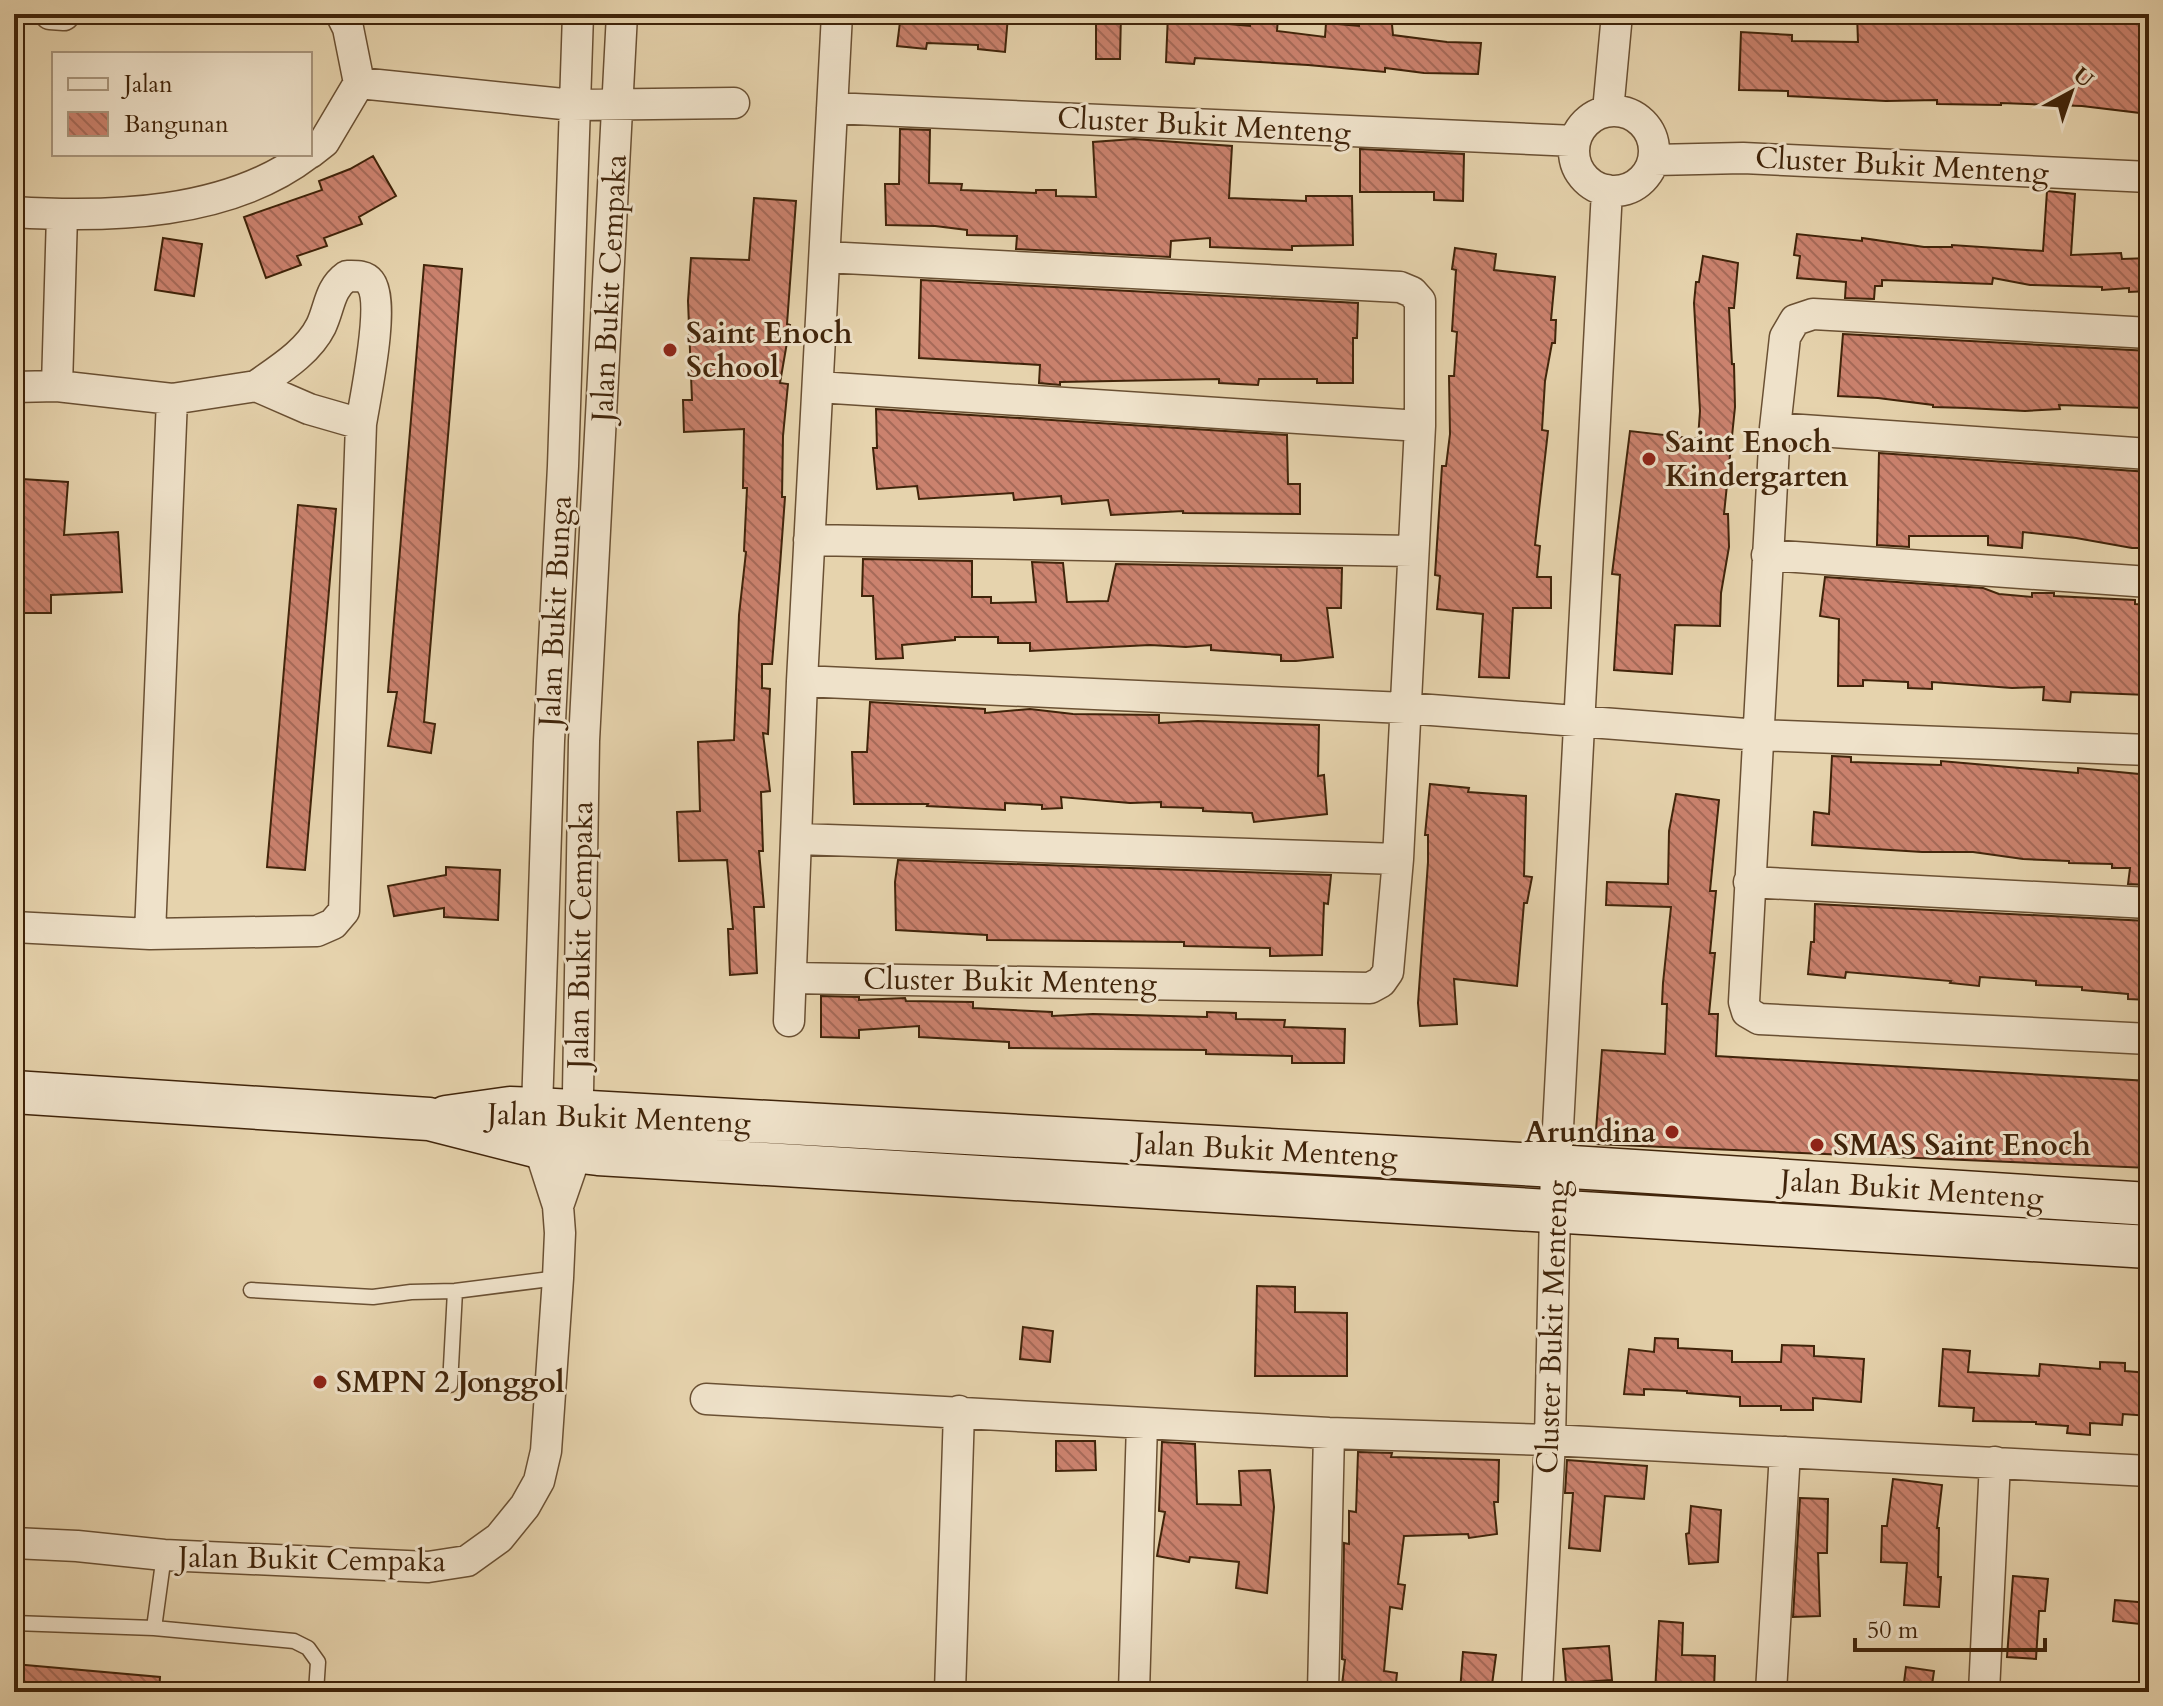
<svg xmlns="http://www.w3.org/2000/svg" width="2163" height="1706" font-family="Cardo,serif">
<defs>
<pattern id="building-back-hatch" width="6" height="6" patternUnits="userSpaceOnUse" patternTransform="scale(2)"><rect width="6" height="6" fill="#cb826e"/><path d="M-1 5l2 2M0 0l6 6M5-1l2 2" fill="none" stroke="#a66a59"/></pattern>
</defs>
<rect width="100%" height="100%" fill="#e6d3ad"/>
<filter id="stains"><feTurbulence type="fractalNoise" baseFrequency=".0025" numOctaves="4"/><feColorMatrix values="0 0 0 0 .2 0 0 0 0 .09 0 0 0 0 .02 0 0 0 .5 -.17"/></filter>
<radialGradient id="worn" r=".72"><stop offset=".6" stop-color="#630" stop-opacity="0"/><stop offset="1" stop-color="#630" stop-opacity=".3"/></radialGradient>
<path fill="url(#building-back-hatch)" stroke="#40240a" stroke-width="2" d="M 901,14 L 1008,16 L 1005,52 L 978,49 L 978,45 L 927,43 L 926,49 L 897,46 Z
M 1096,14 L 1121,14 L 1120,59 L 1096,59 Z
M 1168,14 L 1197,14 L 1196,21 L 1250,26 L 1250,16 L 1278,18 L 1277,31 L 1325,37 L 1326,23 L 1359,26 L 1358,14 L 1391,14 L 1393,35 L 1447,42 L 1481,43 L 1478,74 L 1424,73 L 1385,68 L 1385,72 L 1308,65 L 1195,58 L 1194,64 L 1166,62 Z
M 1857,14 L 2149,14 L 2146,74 L 2149,74 L 2149,114 L 2082,106 L 2001,103 L 2001,105 L 1937,104 L 1937,100 L 1886,101 L 1788,96 L 1788,91 L 1739,90 L 1741,32 L 1792,35 L 1792,41 L 1858,42 Z
M 900,129 L 930,130 L 929,183 L 962,184 L 961,190 L 1036,193 L 1036,190 L 1056,190 L 1056,196 L 1096,197 L 1093,142 L 1134,139 L 1232,146 L 1229,198 L 1306,201 L 1306,196 L 1352,196 L 1353,245 L 1292,246 L 1292,250 L 1210,247 L 1210,238 L 1171,241 L 1170,257 L 1016,249 L 1017,236 L 967,235 L 967,230 L 935,226 L 886,225 L 885,184 L 899,184 Z
M 1360,149 L 1464,154 L 1463,201 L 1434,200 L 1434,192 L 1360,192 Z
M 373,156 L 396,196 L 359,217 L 362,224 L 324,238 L 327,246 L 297,256 L 301,265 L 266,278 L 244,217 L 322,190 L 319,181 L 350,169 Z
M 2047,191 L 2075,194 L 2071,255 L 2121,253 L 2122,259 L 2149,258 L 2149,291 L 2129,292 L 2129,288 L 2102,290 L 2102,287 L 2030,285 L 1993,278 L 1992,284 L 1882,280 L 1882,286 L 1875,286 L 1874,299 L 1845,298 L 1846,282 L 1797,278 L 1800,256 L 1794,255 L 1797,234 L 1862,241 L 1862,238 L 1924,247 L 1952,247 L 1952,245 L 2043,251 Z
M 754,198 L 796,201 L 787,324 L 790,325 L 780,383 L 788,384 L 783,436 L 782,497 L 785,497 L 780,566 L 772,664 L 762,664 L 762,688 L 770,689 L 768,734 L 763,733 L 770,791 L 761,792 L 763,851 L 759,851 L 764,907 L 754,907 L 757,973 L 730,975 L 728,929 L 733,929 L 727,860 L 679,861 L 677,812 L 700,811 L 698,742 L 734,740 L 739,615 L 746,552 L 744,551 L 747,488 L 743,488 L 744,429 L 684,432 L 683,400 L 692,400 L 688,301 L 691,258 L 749,260 Z
M 163,238 L 202,244 L 194,296 L 155,290 Z
M 1455,248 L 1496,254 L 1494,270 L 1555,277 L 1551,320 L 1556,320 L 1555,343 L 1552,343 L 1545,381 L 1542,430 L 1548,431 L 1535,545 L 1540,546 L 1537,577 L 1551,577 L 1551,608 L 1513,608 L 1509,678 L 1479,677 L 1483,614 L 1437,609 L 1440,576 L 1435,575 L 1442,466 L 1446,466 L 1450,434 L 1449,376 L 1454,376 L 1457,332 L 1452,331 L 1456,270 L 1452,269 Z
M 1703,256 L 1738,263 L 1734,308 L 1729,308 L 1732,364 L 1734,364 L 1735,407 L 1724,514 L 1728,514 L 1729,547 L 1721,593 L 1720,626 L 1675,625 L 1672,674 L 1614,670 L 1620,575 L 1612,574 L 1630,431 L 1698,439 L 1700,411 L 1694,303 L 1696,282 L 1699,282 Z
M 424,265 L 462,269 L 424,722 L 435,724 L 431,753 L 388,746 L 397,692 L 388,692 Z
M 921,280 L 1358,303 L 1357,338 L 1353,338 L 1353,383 L 1317,383 L 1317,379 L 1259,379 L 1258,385 L 1219,383 L 1219,379 L 1060,382 L 1060,385 L 1039,383 L 1040,365 L 919,358 Z
M 1843,334 L 2149,351 L 2149,370 L 2145,370 L 2145,408 L 2059,405 L 2060,409 L 2025,411 L 1967,408 L 1933,407 L 1933,405 L 1878,398 L 1838,396 Z
M 876,409 L 1287,435 L 1288,484 L 1300,484 L 1300,514 L 1183,513 L 1183,511 L 1111,515 L 1108,500 L 1062,504 L 1061,496 L 1014,500 L 1013,493 L 919,499 L 917,486 L 877,489 L 873,448 L 877,448 Z
M 1879,453 L 2149,472 L 2149,548 L 2132,548 L 2076,538 L 2023,532 L 2022,548 L 1988,545 L 1988,536 L 1909,536 L 1909,547 L 1877,545 Z
M 22,479 L 68,482 L 64,535 L 118,532 L 122,592 L 51,595 L 51,613 L 20,613 L 18,536 Z
M 298,505 L 336,509 L 305,870 L 267,867 Z
M 863,559 L 972,561 L 972,597 L 991,597 L 991,603 L 1036,602 L 1032,562 L 1063,563 L 1067,602 L 1108,601 L 1116,564 L 1342,568 L 1341,608 L 1327,608 L 1333,657 L 1296,661 L 1281,661 L 1281,655 L 1211,650 L 1211,645 L 1186,647 L 1150,645 L 1030,651 L 1030,643 L 998,643 L 998,637 L 955,637 L 955,640 L 902,645 L 903,658 L 876,659 L 873,596 L 862,596 Z
M 1825,577 L 1983,588 L 1999,594 L 2032,597 L 2032,593 L 2054,593 L 2054,596 L 2135,600 L 2135,604 L 2149,605 L 2147,695 L 2071,692 L 2070,702 L 2043,700 L 2044,687 L 2012,688 L 1932,682 L 1932,689 L 1908,688 L 1908,682 L 1863,680 L 1863,686 L 1838,686 L 1839,619 L 1820,616 Z
M 870,702 L 985,709 L 985,713 L 1030,709 L 1073,714 L 1159,715 L 1159,723 L 1198,721 L 1319,725 L 1318,776 L 1324,775 L 1327,814 L 1254,822 L 1252,813 L 1203,811 L 1203,808 L 1161,807 L 1161,802 L 1130,803 L 1061,797 L 1062,808 L 1042,809 L 1042,805 L 1005,803 L 1005,810 L 927,806 L 928,804 L 854,804 L 852,752 L 867,752 Z
M 1832,756 L 1851,757 L 1851,762 L 1941,765 L 1941,761 L 2078,773 L 2078,768 L 2149,775 L 2149,885 L 2128,884 L 2130,868 L 2112,868 L 2112,864 L 2069,863 L 2069,861 L 2023,859 L 1973,852 L 1922,852 L 1812,845 L 1814,812 L 1829,814 Z
M 1430,784 L 1469,788 L 1468,792 L 1526,796 L 1524,876 L 1532,877 L 1527,903 L 1524,903 L 1517,986 L 1454,979 L 1457,1024 L 1420,1026 L 1418,1003 L 1428,862 L 1428,835 L 1425,835 Z
M 1676,794 L 1719,800 L 1710,891 L 1716,891 L 1710,953 L 1715,953 L 1709,1014 L 1718,1014 L 1716,1056 L 2149,1081 L 2149,1168 L 1595,1144 L 1602,1050 L 1665,1054 L 1667,1004 L 1662,1004 L 1663,983 L 1671,907 L 1606,905 L 1607,882 L 1668,884 L 1669,831 Z
M 898,860 L 1331,875 L 1328,904 L 1324,903 L 1322,955 L 1270,956 L 1270,948 L 1184,946 L 1184,942 L 987,940 L 987,935 L 896,930 L 895,882 Z
M 446,867 L 500,870 L 498,920 L 444,917 L 444,908 L 394,916 L 388,886 L 446,875 Z
M 1815,904 L 2147,921 L 2145,952 L 2149,953 L 2149,1000 L 2128,999 L 2128,994 L 2082,990 L 2082,987 L 2036,985 L 2036,981 L 1980,977 L 1979,986 L 1950,983 L 1951,981 L 1846,972 L 1845,978 L 1808,974 L 1811,942 L 1814,942 Z
M 821,996 L 859,997 L 859,1000 L 905,998 L 906,1001 L 973,1002 L 973,1008 L 1052,1012 L 1052,1016 L 1093,1014 L 1207,1017 L 1207,1012 L 1236,1013 L 1236,1019 L 1285,1020 L 1284,1027 L 1345,1029 L 1344,1063 L 1292,1063 L 1292,1056 L 1206,1054 L 1206,1050 L 1009,1048 L 1009,1042 L 919,1037 L 919,1026 L 859,1030 L 859,1038 L 821,1037 Z
M 1257,1286 L 1295,1287 L 1295,1312 L 1347,1313 L 1347,1376 L 1255,1376 Z
M 1023,1327 L 1053,1331 L 1050,1362 L 1020,1359 Z
M 1655,1338 L 1678,1339 L 1678,1348 L 1732,1351 L 1732,1362 L 1781,1362 L 1782,1345 L 1814,1346 L 1814,1356 L 1864,1359 L 1861,1402 L 1813,1398 L 1813,1410 L 1781,1410 L 1781,1406 L 1740,1406 L 1740,1397 L 1687,1393 L 1687,1391 L 1644,1389 L 1644,1395 L 1624,1394 L 1629,1349 L 1654,1352 Z
M 1943,1349 L 1970,1351 L 1968,1372 L 2039,1376 L 2040,1364 L 2100,1369 L 2100,1362 L 2125,1363 L 2125,1371 L 2149,1373 L 2149,1416 L 2123,1414 L 2122,1425 L 2090,1423 L 2090,1435 L 2067,1433 L 2068,1426 L 2036,1424 L 2036,1422 L 1973,1421 L 1974,1408 L 1939,1406 Z
M 1056,1441 L 1095,1441 L 1096,1470 L 1056,1471 Z
M 1162,1442 L 1195,1444 L 1197,1504 L 1241,1505 L 1239,1471 L 1270,1470 L 1274,1507 L 1267,1593 L 1236,1588 L 1239,1562 L 1190,1557 L 1189,1562 L 1157,1556 L 1165,1512 L 1159,1511 Z
M 1358,1452 L 1392,1453 L 1391,1457 L 1499,1460 L 1498,1502 L 1494,1502 L 1497,1534 L 1469,1538 L 1468,1534 L 1404,1536 L 1398,1584 L 1405,1585 L 1402,1609 L 1390,1607 L 1384,1671 L 1397,1673 L 1395,1692 L 1348,1692 L 1348,1686 L 1342,1685 L 1345,1660 L 1342,1659 L 1344,1543 L 1349,1544 L 1349,1511 L 1356,1512 Z
M 1567,1460 L 1647,1466 L 1644,1499 L 1605,1496 L 1600,1551 L 1569,1548 L 1573,1493 L 1565,1493 Z
M 1893,1479 L 1942,1485 L 1937,1528 L 1939,1528 L 1938,1577 L 1941,1577 L 1939,1607 L 1904,1605 L 1907,1563 L 1881,1562 L 1882,1526 L 1887,1526 Z
M 1800,1498 L 1828,1499 L 1827,1553 L 1818,1553 L 1820,1616 L 1793,1617 Z
M 1691,1506 L 1721,1510 L 1718,1562 L 1689,1564 L 1686,1534 L 1689,1533 Z
M 2013,1576 L 2048,1579 L 2045,1611 L 2039,1611 L 2036,1659 L 2007,1657 Z
M 2115,1600 L 2149,1603 L 2149,1625 L 2113,1621 Z
M 1659,1621 L 1683,1623 L 1682,1655 L 1715,1656 L 1714,1692 L 1655,1692 Z
M 1609,1646 L 1612,1680 L 1566,1683 L 1563,1649 Z
M 1463,1652 L 1496,1655 L 1491,1692 L 1460,1692 Z
M 14,1664 L 160,1677 L 159,1692 L 14,1692 Z
M 1906,1667 L 1934,1671 L 1931,1692 L 1903,1690 Z"/>
<g fill="none" stroke-linecap="round" stroke-linejoin="round">
<defs>
<path id="lane" d="M 251,1290 L 373,1297 L 411,1292 L 455,1291 L 558,1278
M 450,1385 L 455,1291
M 14,1623 L 154,1628 L 164,1555
M 154,1628 L 294,1641 L 308,1648 L 318,1662 L 316,1692"/>
<path id="street" d="M 50,14 L 64,15
M 359,83 L 573,105 L 734,103
M 832,108 L 1575,141
M 1608,111 L 1617,14
M1574 151a40 40 0 1 1 80 0a40 40 0 1 1-80 0Z
M 310,153 L 324,142 L 359,83 L 348,28 L 341,14
M 1654,160 L 1743,158 L 2149,177
M 14,212 C 110,218 229,215 308,154
M 2149,333 L 1813,314 L 1795,320 L 1785,337 L 1775,428 L 1744,1002 L 1747,1012 L 1759,1019 L 2149,1039
M 57,386 L 62,215
M 256,386 C 280,369 308,352 321,326 C 330,307 329,289 347,276 C 355,276 365,275 370,282 C 386,302 365,398 361,424
M 14,387 L 57,386 L 172,399 L 256,386 L 309,409 L 361,424 L 344,911 L 333,924 L 317,931 L 150,934 L 14,927
M 818,387 L 1420,426
M 1775,428 L 2149,454
M 809,540 L 1412,551
M 1767,555 L 2149,582
M 802,681 L 1405,708 L 1759,735 L 2149,750
M 797,839 L 1398,859
M 1749,882 L 2149,903
M 150,934 L 172,399
M 792,978 L 1370,988 L 1381,982 L 1388,972 L 1398,859 L 1420,426 L 1420,301 L 1412,292 L 1400,287 L 825,257
M 789,1021 L 802,681 L 837,14
M 558,1206 L 539,1147 L 537,1109 L 549,741 L 563,466 L 578,14
M 706,1399 L 1329,1433 L 1550,1440 L 2149,1471
M 14,1543 L 77,1546 L 164,1555 L 428,1567 L 467,1561 L 499,1538 L 525,1506 L 539,1481 L 546,1451 L 558,1278 L 560,1233 L 558,1206 L 577,1151 L 584,741 L 622,14
M 950,1692 L 959,1411
M 1134,1692 L 1142,1423
M 1323,1692 L 1329,1433
M 1537,1692 L 1550,1440 L 1556,1166 L 1607,190
M 1771,1692 L 1785,1452
M 1984,1692 L 1995,1462"/>
<path id="secondary" d="M 14,1092 L 429,1119 L 539,1147 L 598,1154 L 2149,1247
M 446,1117 L 510,1108 L 537,1109 L 1556,1166 L 2149,1204"/>
</defs>
<use href="#lane" stroke="#6a5033" stroke-width="17"/>
<use href="#street" stroke="#6a5033" stroke-width="33"/>
<use href="#secondary" stroke="#40240a" stroke-width="45"/>
<use href="#lane" stroke="#efe2ca" stroke-width="14"/>
<use href="#street" stroke="#efe2ca" stroke-width="30"/>
<use href="#secondary" stroke="#efe2ca" stroke-width="42"/>
</g>
<g fill="#8f2418" stroke="#efe2ca" stroke-width="3">
<circle cx="670" cy="350" r="8"/>
<circle cx="1649" cy="459" r="8"/>
<circle cx="1672" cy="1132" r="8"/>
<circle cx="1817" cy="1145" r="8"/>
<circle cx="320" cy="1382" r="8"/>
</g>
<g text-anchor="middle" stroke-width="6" stroke-linejoin="round" paint-order="stroke">
<g font-size="30" fill="#40240a" stroke="#efe2ca">
<text transform="translate(1204 125) rotate(3)" y="10">Cluster Bukit Menteng</text>
<text transform="translate(1902 165) rotate(3)" y="10">Cluster Bukit Menteng</text>
<text transform="translate(609 288) rotate(-87)" y="10">Jalan Bukit Cempaka</text>
<text transform="translate(555 611) rotate(-87)" y="10">Jalan Bukit Bunga</text>
<text transform="translate(580 935) rotate(-89)" y="10">Jalan Bukit Cempaka</text>
<text transform="translate(1010 981) rotate(1)" y="10">Cluster Bukit Menteng</text>
<text transform="translate(619 1118) rotate(2)" y="10">Jalan Bukit Menteng</text>
<text transform="translate(1266 1150) rotate(3)" y="10">Jalan Bukit Menteng</text>
<text transform="translate(1912 1189) rotate(4)" y="10">Jalan Bukit Menteng</text>
<text transform="translate(1552 1327) rotate(-88)" y="10">Cluster Bukit Menteng</text>
<text transform="translate(312 1559) rotate(1)" y="10">Jalan Bukit Cempaka</text>
</g>
<g font-size="30" font-weight="bold" fill="#40240a" stroke="#efe2ca" text-anchor="start">
<text x="686" y="343">Saint Enoch<tspan x="686" dy="34">School</tspan></text>
<text x="1665" y="452">Saint Enoch<tspan x="1665" dy="34">Kindergarten</tspan></text>
<text x="1656" y="1142" text-anchor="end">Arundina</text>
<text x="1833" y="1155">SMAS Saint Enoch</text>
<text x="336" y="1392">SMPN 2 Jonggol</text>
</g>
</g>
<rect width="2163" height="1706" fill="none" stroke="#e6d3ad" stroke-width="48"/>
<rect x="16" y="16" width="2131" height="1674" fill="none" stroke="#40240a" stroke-width="4"/>
<rect x="24" y="24" width="2115" height="1658" fill="none" stroke="#40240a" stroke-width="2"/>
<rect x="52" y="52" width="260" height="104" fill="#efe2ca" stroke="#a9967d" stroke-width="2"/>
<rect x="68" y="78" width="40" height="12" fill="#efe2ca" stroke="#a9967d" stroke-width="2"/>
<text x="124" y="92" font-size="24" fill="#40240a">Jalan</text>
<rect x="68" y="112" width="40" height="24" fill="url(#building-back-hatch)" stroke="#a9967d" stroke-width="2"/>
<text x="124" y="132" font-size="24" fill="#40240a">Bangunan</text>
<g transform="translate(2071 92) rotate(40)" stroke="#efe2ca" stroke-width="6" paint-order="stroke">
<path d="M0-6L14 30L0 20L-14 30Z" fill="#40240a"/>
<text y="-12" font-size="22" font-weight="bold" text-anchor="middle" fill="#40240a">U</text>
</g>
<path d="M1855 1638v12h190v-12" fill="none" stroke="#40240a" stroke-width="4"/>
<text x="1867" y="1638" font-size="24" fill="#40240a" stroke="#efe2ca" stroke-width="6" paint-order="stroke">50 m</text>
<rect width="100%" height="100%" filter="url(#stains)"/>
<rect width="100%" height="100%" fill="url(#worn)"/>
</svg>
